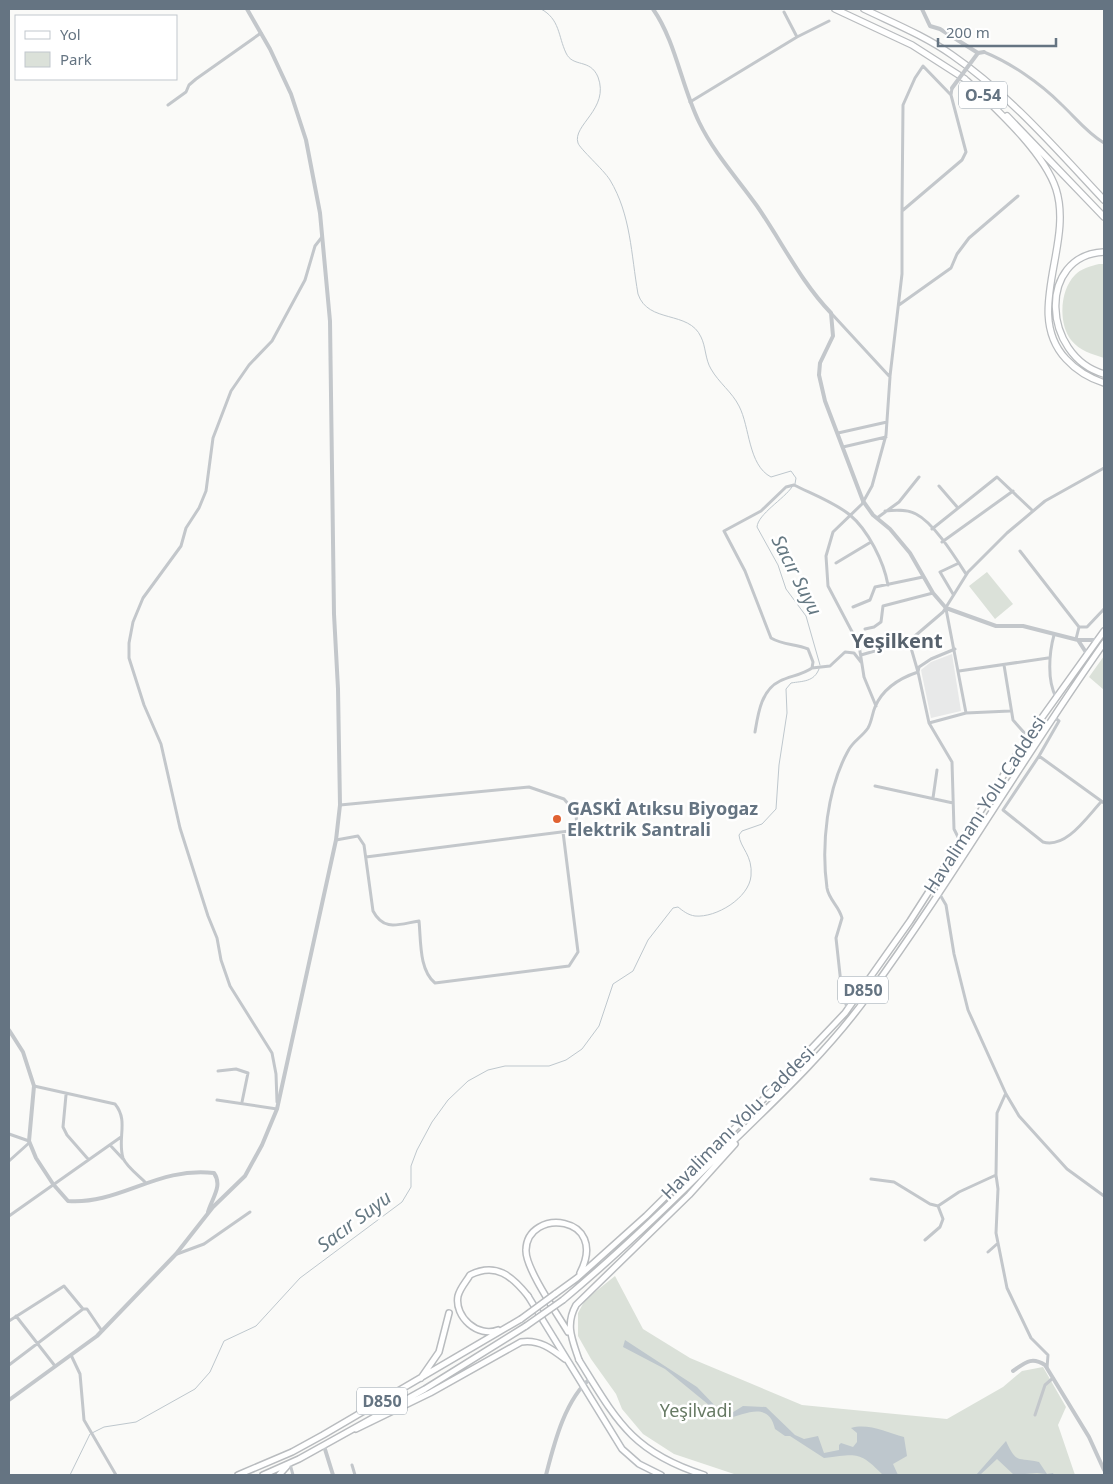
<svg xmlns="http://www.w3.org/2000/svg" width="1113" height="1484" font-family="'Noto Sans',sans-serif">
<rect width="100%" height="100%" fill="#fafaf8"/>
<path fill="#e8e9e9" d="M 952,654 L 961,711 L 931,718 L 921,670 L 931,662 Z"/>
<path fill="#dbe1d9" d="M 1099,264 L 1104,264 L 1104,358 C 1092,354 1080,351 1071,340 C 1058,323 1060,290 1075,275 C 1080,269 1091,266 1099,264 Z
M 987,572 L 1013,604 L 995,619 L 969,586 Z
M 1104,656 L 1104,690 L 1089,677 Z
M 615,1276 L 643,1329 L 690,1358 L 802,1405 L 947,1419 L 1003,1387 L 1022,1371 L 1043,1367 L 1066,1407 L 1058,1425 L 1075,1475 L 737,1475 L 674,1454 L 643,1434 L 622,1409 L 616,1394 L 591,1359 L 578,1336 L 578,1313 L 585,1300 Z"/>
<path fill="#bec7cd" d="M 625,1340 L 697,1387 L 721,1412 L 730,1414 L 743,1406 L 766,1407 L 795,1435 L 804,1439 L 818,1436 L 824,1453 L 839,1450 L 839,1445 L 841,1443 L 853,1447 L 857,1442 L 857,1433 L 851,1428 C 868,1423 886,1432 904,1437 L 907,1456 L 893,1464 L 898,1475 L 883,1475 C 859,1451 858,1454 824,1458 L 790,1436 L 785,1436 L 775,1429 C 769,1401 746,1414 726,1419 L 665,1369 L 623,1347 Z
M 1006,1441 C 1017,1465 1018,1457 1039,1462 L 1047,1474 L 1053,1473 L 1054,1475 L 1037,1473 L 1014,1475 L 997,1459 L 980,1475 L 976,1475 Z"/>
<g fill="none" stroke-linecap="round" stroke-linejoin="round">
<path stroke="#bec7cd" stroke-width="1" d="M 541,9 C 560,19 558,36 566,53 C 573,68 590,58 598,77 C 610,109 572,125 578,143 C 580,149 603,169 610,180 C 631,215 631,254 638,294 C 648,324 689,310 701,337 C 706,347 705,359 711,369 C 719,383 732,392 739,406 C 750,427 748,465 771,477 L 791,471 L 796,478 L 795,484
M 792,487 C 784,499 758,514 757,527 L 778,565 L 786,589 L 806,616 L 820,665
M 70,1475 L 90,1434 L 104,1427 L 136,1422 L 195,1389 L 210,1372 L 224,1341 L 256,1326 L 300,1278 L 402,1202 L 411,1187 L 411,1166 L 417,1150 L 432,1122 L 448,1100 L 468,1081 L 488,1070 L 505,1066 L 549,1066 L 566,1060 L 582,1049 L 599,1026 L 613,984 L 633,971 L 648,940 L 673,908 L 678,907 C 683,911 688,915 695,916 C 716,918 749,898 751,876 C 753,855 740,848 739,835 L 742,831 L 762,824 L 776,809 L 779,765 L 787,713 L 786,689 L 791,683 C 803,681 814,682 819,669"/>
<defs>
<path id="primary" d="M 528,1296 L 622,1449 L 639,1464 L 661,1475
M 579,1360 C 617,1421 632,1452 704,1475"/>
<path id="trunk" d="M 555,1294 L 577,1278 L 646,1216 L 755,1108 L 845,1013 L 910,921 L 1028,737 L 1104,631
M 563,1300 C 617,1255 667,1207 717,1157 C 769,1106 824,1056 867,997 C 951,882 1022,759 1104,643
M 498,1330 C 478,1338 454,1317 458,1296 C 460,1288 466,1282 470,1275 C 496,1262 512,1276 528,1296
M 568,1332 C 558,1315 525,1268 526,1250 C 527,1207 610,1215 580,1273
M 579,1360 C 572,1339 565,1325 576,1305 L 689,1195 L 735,1144
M 421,1378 L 439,1352 L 449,1313
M 356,1429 L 430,1393 L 521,1342 C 539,1339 552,1349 565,1359
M 238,1475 L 292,1452 L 323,1435 L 521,1319
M 263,1475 L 299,1459 L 425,1389 L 526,1326
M 279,1475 L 287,1466"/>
<path id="motorway" d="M 835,9 L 912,45 L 965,79
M 864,9 C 893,23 925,36 952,55 C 1010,95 1057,150 1104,200
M 967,81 C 995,108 1044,152 1056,189 C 1074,245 1023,313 1066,359 C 1076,370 1089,378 1104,383
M 1007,116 L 1104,217
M 1104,252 C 1037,255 1042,356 1104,374"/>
</defs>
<use href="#primary" stroke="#b9bdc1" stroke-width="8"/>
<use href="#trunk" stroke="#b9bcbf" stroke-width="8"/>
<use href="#motorway" stroke="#b9bcbf" stroke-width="8"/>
<path stroke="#c3c7cb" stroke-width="3" d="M 784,12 L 797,37
M 984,52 C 1011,63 1040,83 1061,104 C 1076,118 1086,132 1104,143
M 690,102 L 797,37 L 829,21
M 168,105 L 186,92 L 189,85 L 196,79 L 261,33
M 902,210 L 903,105 L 915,78 L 923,66 L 951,95
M 899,305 L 951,268 L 957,254 L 969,238 L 1018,196
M 831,313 L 890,377 L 886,435 L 872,486 L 862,504 L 833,532 L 826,556 L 828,586 L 859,645 L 864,677 L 876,706
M 890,376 L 902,274 L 902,211 L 962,160 L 966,152 L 951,95 L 952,88
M 838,433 L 887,422
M 843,447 L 886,437
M 939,486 L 958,508
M 885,511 C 895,510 907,509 916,514 C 934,523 955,557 966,574
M 877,518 L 899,502 L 919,477
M 932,529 L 997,477 L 1033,511
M 942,542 L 1013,491
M 1020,551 L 1079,627 L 1076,639
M 836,563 L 871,542
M 953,594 L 940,572 L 959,563
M 853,607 L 870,600 L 875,587 L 923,577
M 946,609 L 966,713
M 1079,627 L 1087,627 L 1104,609
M 865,629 L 874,627 L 881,622 L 883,606 L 933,593
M 1054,635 C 1049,653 1047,681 1056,697
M 955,649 L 931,659 L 919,667 L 918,672 L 929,723 L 952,762 L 954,829 L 960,841
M 861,655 L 909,641 L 943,612 L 968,572 L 1007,533 L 1045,501 L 1104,468
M 1004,665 L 1013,720 L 1028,737
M 812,668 L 830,666 L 845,652 L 854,653 L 861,662
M 959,671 L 1048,658
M 1054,717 L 1059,721 L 1039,756 L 1003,810 L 1043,842 C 1066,849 1087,817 1101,802
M 929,723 L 966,713 L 1010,711
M 755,732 C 758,714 761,690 780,681 C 790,676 802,675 812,668 L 813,662 L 808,649 C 795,644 783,645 771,638 L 745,571 L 724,531 L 761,511 L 786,487 L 794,485 C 812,494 834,502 850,515 C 868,530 884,562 888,585
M 1039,756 L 1104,803
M 875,786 L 953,803
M 933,798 L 937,770
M 340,805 L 529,787 L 564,799 L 576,813 L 577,830 L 366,857
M 336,840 L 358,836 L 364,845 L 373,911 C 384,932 399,924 419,921 C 421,941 419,970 435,983 L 569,966 L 578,952 L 563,832
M 939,893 L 946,905 L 954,954 L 968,1010 L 1006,1094 L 1019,1116 L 1067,1169 L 1104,1196
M 848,1010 L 842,993 L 836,938 L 842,918 C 839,906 829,900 827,888 C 821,845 827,789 848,751 C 853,741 862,737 868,728 C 872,721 872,714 875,707 C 883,688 900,678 918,672 L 909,641
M 218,1071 L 236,1069 L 248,1073 L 242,1102
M 34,1086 L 115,1104 C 129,1121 117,1138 123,1158 C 126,1166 139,1176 145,1182
M 66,1095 L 63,1127 L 67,1135 L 88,1159
M 1005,1095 L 997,1113 L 996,1175 L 998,1189 L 996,1233 L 1007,1288 L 1031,1338 L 1048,1355 L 1047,1368
M 217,1100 L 277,1109
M 277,1102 L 276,1074 L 272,1053 L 230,986 L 221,960 L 217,938 L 208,916 L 180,828 L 161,744 L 144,705 L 129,658 L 129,643 L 133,622 L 143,598 L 181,546 L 186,528 L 199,508 L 206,491 L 213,438 L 231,391 L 249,365 L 272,341 L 305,280 L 315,246 L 322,237
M 9,1134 L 29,1141
M 110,1145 L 123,1159
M 9,1161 L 29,1143
M 871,1179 L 894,1182 L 930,1204 L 938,1206 L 959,1192 L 996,1175
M 9,1216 L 121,1137
M 925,1240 L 940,1227 L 943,1219 L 938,1206
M 988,1252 L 997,1244
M 177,1254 L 204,1244 L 250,1212
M 16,1316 L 55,1366
M 9,1321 L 64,1286 L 83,1309 L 87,1309 L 102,1331
M 71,1355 L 80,1374 L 84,1420 L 116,1475
M 9,1365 L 83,1309
M 1035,1415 L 1045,1385 L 1053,1378
M 290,1464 L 293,1475
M 352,1465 L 355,1475"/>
<path stroke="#c3c7cb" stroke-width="4" d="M 653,9 C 676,42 681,85 699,122 C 714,153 737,178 757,206 C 782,242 801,282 831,313 L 833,336 L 820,363 L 819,375 L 825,401 L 863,501 L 873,515 L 890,529 L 910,553 L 933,593 L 946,608 L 996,626 L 1023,626 L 1078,640 L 1096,640
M 922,9 L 930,26 L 940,29 L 978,53 L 984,52
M 1078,640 L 1087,654
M 9,1030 L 23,1052 L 34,1086 L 29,1141 L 36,1158 L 53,1184 L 68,1201 C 119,1205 158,1166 214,1173 C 223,1186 212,1198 208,1212
M 1013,1371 C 1025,1363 1031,1356 1045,1365 L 1089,1437 L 1104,1470
M 9,1400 L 97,1336 L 176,1254 L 213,1207 L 245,1176 L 262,1145 L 277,1109 L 336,840 L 340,805 L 338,689 L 334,614 L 330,321 L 320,213 L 306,140 L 291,94 L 270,49 L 247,9
M 324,1446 L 333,1475
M 546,1475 C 554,1444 565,1399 591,1378"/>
<use href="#primary" stroke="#fff" stroke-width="5"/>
<use href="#trunk" stroke="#fff" stroke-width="5"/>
<use href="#motorway" stroke="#fff" stroke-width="5.5"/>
<defs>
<path id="trunk-bridge" d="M 521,1319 L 555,1294
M 526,1326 L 563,1300"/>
</defs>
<use href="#trunk-bridge" stroke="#b9bcbf" stroke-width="8" stroke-linecap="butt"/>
<path stroke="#c3c7cb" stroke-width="4" d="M 952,88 L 978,53"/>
<use href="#trunk-bridge" stroke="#fff" stroke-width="5"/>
</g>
<circle fill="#e06232" stroke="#fff" stroke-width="2" cx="557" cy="819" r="5"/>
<g text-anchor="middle" stroke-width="5" stroke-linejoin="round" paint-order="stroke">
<g fill="#fff" stroke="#939ea8" stroke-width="1">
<rect x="959" y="81.5" width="48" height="27" rx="4"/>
<rect x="838" y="976.5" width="50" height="27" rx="4"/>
<rect x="357" y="1387.5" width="50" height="27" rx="4"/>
</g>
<g font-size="16" font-weight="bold" fill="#657482">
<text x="983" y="101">O-54</text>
<text x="863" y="996">D850</text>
<text x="382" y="1407">D850</text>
</g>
<g font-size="18" fill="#657482" stroke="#fff">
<text transform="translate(985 805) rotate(-57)" y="6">Havalimanı Yolu Caddesi</text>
<text transform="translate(738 1123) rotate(-45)" y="6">Havalimanı Yolu Caddesi</text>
</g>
<g font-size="18" font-weight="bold" fill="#657482" stroke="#fff" text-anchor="start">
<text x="567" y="815">GASKİ Atıksu Biyogaz<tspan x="567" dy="21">Elektrik Santrali</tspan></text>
</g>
<g font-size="18" fill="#677a64" stroke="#fff">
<text x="696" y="1417">Yeşilvadi</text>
</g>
<g font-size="19" font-style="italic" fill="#667983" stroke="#fff">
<text transform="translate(797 575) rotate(63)" y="7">Sacır Suyu</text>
<text transform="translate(354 1221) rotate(-37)" y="7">Sacır Suyu</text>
</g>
<g font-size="20" font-weight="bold" fill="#57626d" stroke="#fff">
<text x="897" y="648">Yeşilkent</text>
</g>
</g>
<rect width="1113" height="1484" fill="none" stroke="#657482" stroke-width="20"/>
<rect x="15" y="15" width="162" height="65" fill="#ffffff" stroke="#c1c7cd"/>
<rect x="25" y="31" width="25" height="8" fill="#ffffff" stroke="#c1c7cd"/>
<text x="60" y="40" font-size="15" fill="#657482">Yol</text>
<rect x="25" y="52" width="25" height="15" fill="#dbe1d9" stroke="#c1c7cd"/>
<text x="60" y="65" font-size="15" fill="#657482">Park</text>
<path d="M938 38v8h118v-8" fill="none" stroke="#657482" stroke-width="2.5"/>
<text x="946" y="38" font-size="15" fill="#657482" stroke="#ffffff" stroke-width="4" paint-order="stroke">200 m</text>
</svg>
